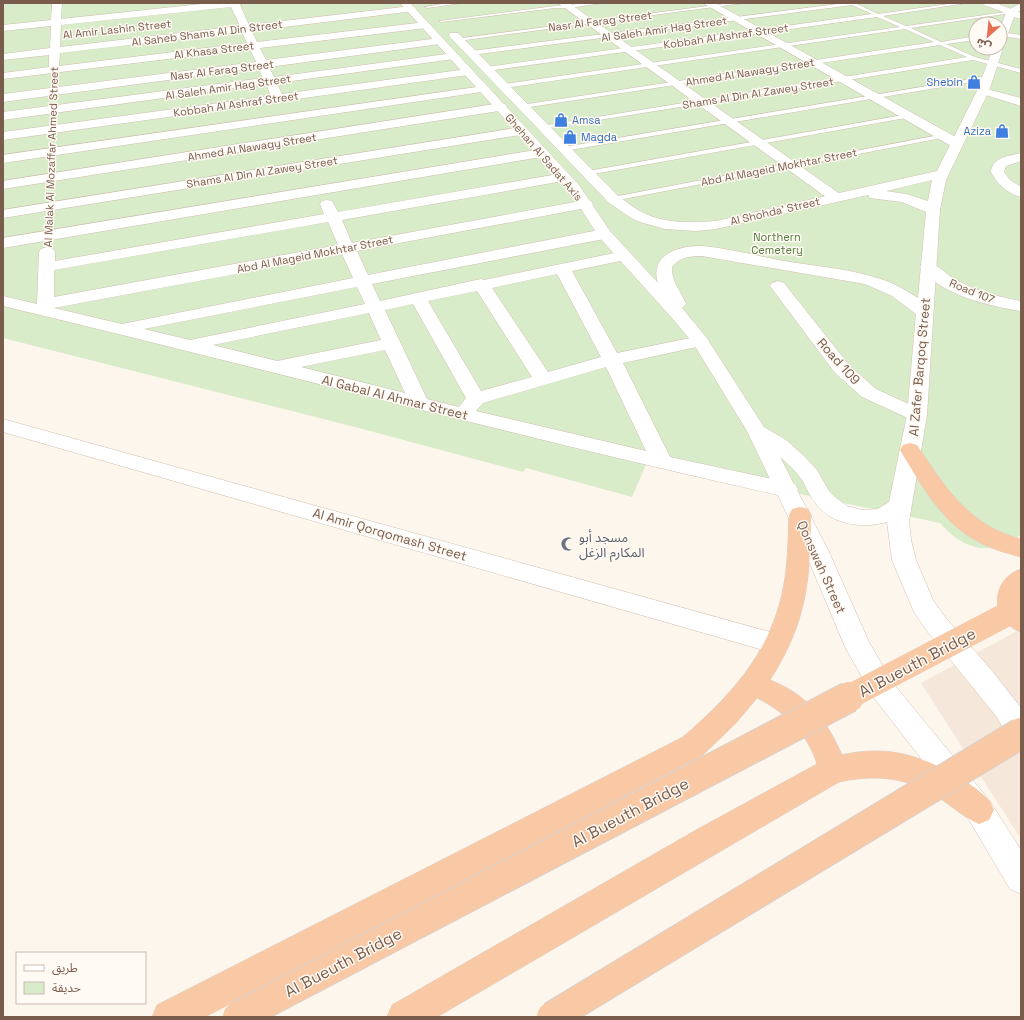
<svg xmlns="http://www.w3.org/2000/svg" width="1024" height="1020" font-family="'Space Grotesk','Noto Sans Arabic',sans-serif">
<rect width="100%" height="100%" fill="#fdf6ec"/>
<path fill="#f5e8da" d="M 1021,629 L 1021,839 L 921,683 Z"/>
<path fill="#d8ecc9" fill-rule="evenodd" d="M 3,3 L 1021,3 L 1021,535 C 1013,538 997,548 989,548 C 970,550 952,537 940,523 L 737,481 L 648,460 L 632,497 L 526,468 L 523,472 L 355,427 L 3,338 ZM 976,24 L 1000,24 L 1000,48 L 976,48 Z"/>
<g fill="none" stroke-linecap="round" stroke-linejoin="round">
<defs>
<path id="service" d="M 448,3 L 462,3 L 427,8 L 425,7 Z
M 590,3 L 603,3 L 569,8 L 555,8 L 441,22 L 439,21 L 555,6 Z
M 731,3 L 744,3 L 458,41 L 455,39 Z
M 845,3 L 858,3 L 857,4 L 878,14 L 955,3 L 967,3 L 883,16 L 906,26 L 1013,11 L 1011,13 L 911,28 L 941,42 L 976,36 L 976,40 L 946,44 L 975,57 L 1021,69 L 1021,73 L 973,60 L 543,129 L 541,128 L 541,126 L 967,57 L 940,45 L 523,108 L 520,106 L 521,105 L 934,42 L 905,29 L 504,88 L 501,86 L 504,84 L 900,27 L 877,17 L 487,71 L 484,69 L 487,67 L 872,14 L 852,5 L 472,55 L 469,53 L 472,51 Z
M 1000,32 L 1021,35 L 1021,39 L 1000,36 Z
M 987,76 L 989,77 L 989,79 L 564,151 L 561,149 L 564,147 Z
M 909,114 L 911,115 L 911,117 L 588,175 L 585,173 L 588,171 Z
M 945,134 L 948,136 L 947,137 L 613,201 L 609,199 L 613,197 Z"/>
<path id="minor" d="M 52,3 L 62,3 L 61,19 L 211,3 L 243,3 L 240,5 L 249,25 L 411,6 L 414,7 L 416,9 L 414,11 L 252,31 L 257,42 L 426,22 L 431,25 L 426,28 L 260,48 L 266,60 L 440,38 L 445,41 L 440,44 L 269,67 L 274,77 L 454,53 L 459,56 L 454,59 L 277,83 L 282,94 L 468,69 L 474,72 L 468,75 L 3,140 L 3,132 L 271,96 L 266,84 L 3,120 L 3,112 L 263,78 L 258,68 L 3,102 L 3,94 L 256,62 L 250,49 L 3,79 L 3,73 L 49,67 L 49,55 L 3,60 L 3,54 L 50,48 L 51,26 L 3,31 L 3,25 L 51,20 ZM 231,7 L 240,26 L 60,47 L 61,25 ZM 242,32 L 247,43 L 59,66 L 60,53 Z
M 558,3 L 569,3 L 840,194 L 842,197 L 840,200 L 835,201 L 830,200 Z
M 703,3 L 715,3 L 961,140 L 962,143 L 961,146 L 951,146 Z
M 1021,3 L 1021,10 L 1014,14 L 1008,14 L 1006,12 L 1008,10 Z
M 484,86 L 488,87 L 490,89 L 488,91 L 3,163 L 3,155 Z
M 983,88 L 1021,98 L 1021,106 L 979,93 L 977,91 L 979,89 Z
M 501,103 L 505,104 L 507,107 L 505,110 L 3,189 L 3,181 Z
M 522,127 L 526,128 L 528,131 L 526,134 L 3,218 L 3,210 Z
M 542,149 L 547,150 L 549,153 L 547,156 L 3,248 L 3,238 Z
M 1021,153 L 1021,161 L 1006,166 L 1004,172 L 1010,180 L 1021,187 L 1021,197 C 1008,194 997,184 991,172 C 992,157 1009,156 1021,153 Z
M 564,173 L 569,174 L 571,177 L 569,180 L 342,220 L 352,243 L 586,200 L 591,201 L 593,204 L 591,207 L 586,208 L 357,251 L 368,275 L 604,229 L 609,231 L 612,234 L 609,237 L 604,239 L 372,284 L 380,301 L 481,279 L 484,280 L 624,251 L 630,253 L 632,256 L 630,259 L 572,271 L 617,353 L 700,336 L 706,337 L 709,341 L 706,345 L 623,363 L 670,457 L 795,484 L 798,489 L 795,494 L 787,497 C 524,439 264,368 3,306 L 3,296 L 37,304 L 39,252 L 41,249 L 47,247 L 53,249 L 55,252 L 55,261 L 324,214 L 320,204 L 322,201 L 327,200 L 332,201 L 338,212 ZM 328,222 L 338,245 L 54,297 L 54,270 ZM 342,254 L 353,278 L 122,324 L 54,308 ZM 557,274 L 601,357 L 548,372 L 492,288 ZM 357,287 L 365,304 L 190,340 L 144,329 ZM 477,291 L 532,377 L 481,391 L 428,301 ZM 413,304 L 466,398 L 459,407 L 427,399 L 385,310 ZM 369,313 L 381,340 L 277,361 L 213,345 ZM 385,350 L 405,393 L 301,367 ZM 606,367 L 646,451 L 476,411 L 483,403 Z
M 928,262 C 939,265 947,275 956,280 C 977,291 998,297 1021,301 L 1021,311 C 989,306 940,295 920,267 L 922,264 Z
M 778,281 L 784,283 L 849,365 L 876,389 L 924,411 L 927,415 L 924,419 L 917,421 L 910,419 L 862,397 L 835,373 L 770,286 L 772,283 Z
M 3,419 L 777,634 L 786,637 L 790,644 L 786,651 L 777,654 L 3,432 Z"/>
<path id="secondary" d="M 400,3 L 410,3 L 579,185 L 610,231 L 658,283 C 649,255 679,245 703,246 C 732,249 761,257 790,262 C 817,266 847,269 874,277 C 890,281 904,289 918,298 L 926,212 L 902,202 L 870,198 L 868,195 L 716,229 L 696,231 L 665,229 L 640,222 L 631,218 L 608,202 L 450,37 L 449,35 L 450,33 L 458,33 L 618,196 C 626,201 633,208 642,212 C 664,224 691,223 716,221 L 937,171 L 977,91 L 993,48 L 1000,48 L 1000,45 L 1002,46 L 1003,48 L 989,91 L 946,180 L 940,210 L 927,415 L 909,522 L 911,540 L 916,560 L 933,600 L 945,617 L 993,672 L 1021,708 L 1021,744 L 1011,741 L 996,716 L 927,631 L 914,612 L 892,560 L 887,522 C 863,529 832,525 816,504 C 810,497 807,488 802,480 C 796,471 788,464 780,457 L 829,552 L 869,642 L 892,682 L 989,800 L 1021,850 L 1021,894 L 1010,889 L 969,820 L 874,698 L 845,647 L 805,552 L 747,431 L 693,343 L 672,318 L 599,237 L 569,190 ZM 932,180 L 928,201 L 906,194 L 886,191 ZM 702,256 L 865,284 L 892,296 L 916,314 L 907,415 L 889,502 L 878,509 L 862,510 L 847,506 L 835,497 L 829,491 L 817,470 L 804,456 L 786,440 L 764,427 L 706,337 L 682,308 L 686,304 C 681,291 671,282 672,267 C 679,257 691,256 702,256 Z
M 982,3 L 996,3 L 1021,13 L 1021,19 L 1014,17 L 1004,44 L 1000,45 L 1000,28 L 1006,13 L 984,5 Z"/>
<path id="trunk" d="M 910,443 L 917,445 C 945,487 969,526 1021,539 L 1021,557 C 1006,553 991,549 977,541 C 942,523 920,483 900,450 L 903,445 Z
M 800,507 L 808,509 L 811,515 C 810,581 807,622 770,680 C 808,695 826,719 842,755 C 859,751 875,750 892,752 C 923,756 966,777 988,799 C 991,802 992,806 994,810 L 989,820 L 979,824 C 965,818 954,808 941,799 C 910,777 875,774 839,782 L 437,1017 L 387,1017 L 392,1005 L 696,830 L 817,764 C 808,734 785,712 757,698 L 736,723 L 703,755 L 205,1017 L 152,1017 L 157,1005 L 683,737 C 729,697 768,656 782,594 C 788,568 788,541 789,515 L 792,509 Z
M 1021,569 L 1021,632 C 989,621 990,579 1021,569 Z"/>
</defs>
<use href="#service" stroke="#d1beb0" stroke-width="1"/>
<use href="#minor" stroke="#d1beb0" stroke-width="1"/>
<use href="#secondary" stroke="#d6c0b0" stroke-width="1"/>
<use href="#trunk" stroke="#dad1cd" stroke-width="1"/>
<use href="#service" fill="#fff" fill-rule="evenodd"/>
<use href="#minor" fill="#fff" fill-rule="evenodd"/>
<use href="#secondary" fill="#fff" fill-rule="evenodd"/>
<use href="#trunk" fill="#f9c8a4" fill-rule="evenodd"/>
<defs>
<path id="trunk-bridge-far1" d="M 847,698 L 1021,607"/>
<path id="trunk-bridge" d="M 238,1017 L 849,697
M 552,1017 L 1021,733"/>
</defs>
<use href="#trunk-bridge-far1" stroke="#dad1cd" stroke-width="24" stroke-linecap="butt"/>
<use href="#trunk-bridge" stroke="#dad1cd" stroke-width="32" stroke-linecap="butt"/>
<use href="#trunk-bridge-far1" stroke="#f9c8a4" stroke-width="24"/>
<use href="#trunk-bridge" stroke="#f9c8a4" stroke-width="30"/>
</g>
<defs>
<symbol id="shop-bare" viewBox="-9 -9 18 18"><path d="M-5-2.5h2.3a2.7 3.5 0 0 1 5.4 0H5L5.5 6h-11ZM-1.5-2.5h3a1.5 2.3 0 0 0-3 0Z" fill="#3f7fe0" stroke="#fffaf3" stroke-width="2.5" paint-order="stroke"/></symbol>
<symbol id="mosque-bare" viewBox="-9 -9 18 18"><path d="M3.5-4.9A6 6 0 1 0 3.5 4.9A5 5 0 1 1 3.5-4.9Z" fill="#6b7280" stroke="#fffaf3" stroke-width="2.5" paint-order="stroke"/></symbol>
</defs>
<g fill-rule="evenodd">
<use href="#shop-bare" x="964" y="72" width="20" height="20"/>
<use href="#shop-bare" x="551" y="110" width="20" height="20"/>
<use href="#shop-bare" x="992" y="121" width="20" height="20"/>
<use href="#shop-bare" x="560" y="127" width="20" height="20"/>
<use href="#mosque-bare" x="558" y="534" width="20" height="20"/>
</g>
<g text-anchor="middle" stroke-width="3" stroke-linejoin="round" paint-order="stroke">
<g font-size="11" fill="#7a5c4d" stroke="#fffaf3">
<text transform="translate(600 21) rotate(-7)" y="4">Nasr Al Farag Street</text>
<text transform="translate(117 29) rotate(-6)" y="4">Al Amir Lashin Street</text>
<text transform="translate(664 29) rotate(-8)" y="4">Al Saleh Amir Hag Street</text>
<text transform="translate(207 33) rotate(-7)" y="4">Al Saheb Shams Al Din Street</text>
<text transform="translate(726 36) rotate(-8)" y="4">Kobbah Al Ashraf Street</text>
<text transform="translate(214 50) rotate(-7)" y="4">Al Khasa Street</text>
<text transform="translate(222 70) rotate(-7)" y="4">Nasr Al Farag Street</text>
<text transform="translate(750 72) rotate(-9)" y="4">Ahmed Al Nawagy Street</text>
<text transform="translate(228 87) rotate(-8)" y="4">Al Saleh Amir Hag Street</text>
<text transform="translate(758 93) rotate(-9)" y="4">Shams Al Din Al Zawey Street</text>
<text transform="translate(236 104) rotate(-8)" y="4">Kobbah Al Ashraf Street</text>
<text transform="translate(252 147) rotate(-9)" y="4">Ahmed Al Nawagy Street</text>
<text transform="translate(51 157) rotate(-88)" y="4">Al Malak Al Mozaffar Ahmed Street</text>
<text transform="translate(544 157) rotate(49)" y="4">Ghehan Al Sadat Axis</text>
<text transform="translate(779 167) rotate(-11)" y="4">Abd Al Mageid Mokhtar Street</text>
<text transform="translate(262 172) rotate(-9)" y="4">Shams Al Din Al Zawey Street</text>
<text transform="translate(775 211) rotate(-13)" y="4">Al Shohda' Street</text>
<text transform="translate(315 254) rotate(-11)" y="4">Abd Al Mageid Mokhtar Street</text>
<text transform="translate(972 291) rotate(22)" y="4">Road 107</text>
</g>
<g font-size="11" fill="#366cbe" stroke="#fffaf3" text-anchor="end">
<text x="963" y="86">Shebin</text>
<text x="572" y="124" text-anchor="start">Amsa</text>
<text x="991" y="135">Aziza</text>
<text x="581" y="141" text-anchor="start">Magda</text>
</g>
<g font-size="11" fill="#537a41" stroke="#fffaf3">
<text x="777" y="241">Northern<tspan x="777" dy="13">Cemetery</tspan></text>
</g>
<g font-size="13" fill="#7a5c4d" stroke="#fffaf3">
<text transform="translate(839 361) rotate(48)" y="5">Road 109</text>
<text transform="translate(919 367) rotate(-85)" y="5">Al Zafer Barqoq Street</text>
<text transform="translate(395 397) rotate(14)" y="5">Al Gabal Al Ahmar Street</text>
<text transform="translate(390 534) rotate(16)" y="5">Al Amir Qorqomash Street</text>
<text transform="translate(822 567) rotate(66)" y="5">Qonswah Street</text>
</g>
<g font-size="13" fill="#5b616d" stroke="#fffaf3" text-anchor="start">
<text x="579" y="542">مسجد أبو<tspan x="579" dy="15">المكارم الزغل</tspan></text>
</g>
<g font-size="16" fill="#7a5c4d" stroke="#fffaf3">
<text transform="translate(917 662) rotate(-28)" y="6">Al Bueuth Bridge</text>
<text transform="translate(630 812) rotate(-28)" y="6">Al Bueuth Bridge</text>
<text transform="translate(343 962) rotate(-28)" y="6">Al Bueuth Bridge</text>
</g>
</g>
<rect width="1024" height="1020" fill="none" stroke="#7a5c4d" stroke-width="8"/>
<rect x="16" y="952" width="130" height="52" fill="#fffaf3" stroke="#cabbb1"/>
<rect x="24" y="965" width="20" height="6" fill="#ffffff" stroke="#cabbb1"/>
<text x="52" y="972" font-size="12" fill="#7a5c4d">طريق</text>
<rect x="24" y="982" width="20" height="12" fill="#d8ecc9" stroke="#cabbb1"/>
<text x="52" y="992" font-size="12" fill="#7a5c4d">حديقة</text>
<g transform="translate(988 36) rotate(207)"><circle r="19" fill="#fffaf3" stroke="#cabbb1"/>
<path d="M0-3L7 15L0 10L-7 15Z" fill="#e76f51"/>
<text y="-6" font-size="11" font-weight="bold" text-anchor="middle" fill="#7a5c4d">ش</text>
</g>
</svg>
